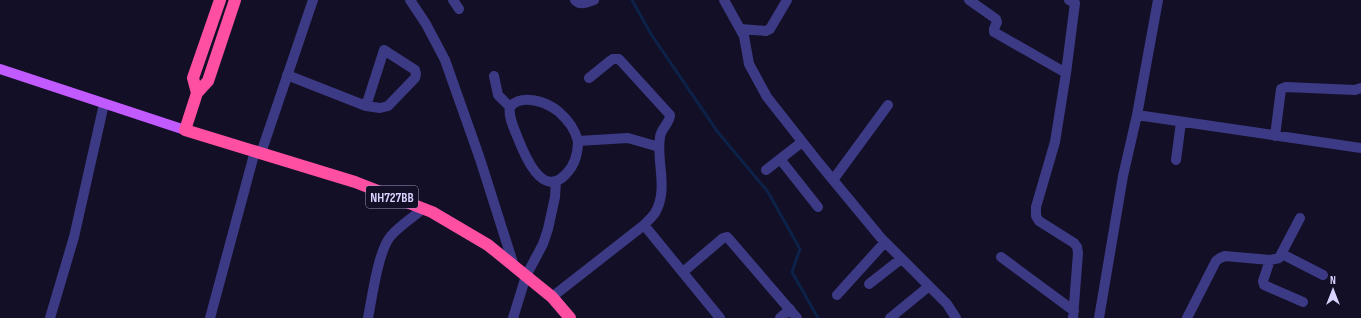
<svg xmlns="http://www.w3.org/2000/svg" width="1361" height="318" font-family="'Sofia Sans Condensed',sans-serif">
<rect width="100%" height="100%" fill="#130f26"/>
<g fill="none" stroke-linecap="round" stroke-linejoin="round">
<path stroke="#0c2248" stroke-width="3" d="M 632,0 L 651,34 L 717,131 L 768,192 L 800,249 L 792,272 L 818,318"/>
<path stroke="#3d3a85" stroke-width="10" d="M 410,0 L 426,24 L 445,60 L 480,159 L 514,266
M 453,0 L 459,9
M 575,0 C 580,6 587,2 594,0
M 724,0 L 744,36 L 749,64 L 767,97 L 819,163 L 881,238 L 947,304 L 956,318
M 969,0 L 996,19 L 997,22 L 994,29 L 994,32 L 1066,73
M 1069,0 L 1075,3 L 1066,73 L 1055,142 L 1036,207 L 1036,216 L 1039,221 L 1074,243 L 1077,247 L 1078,253 L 1073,318
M 740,29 L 766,31 L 770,29 L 787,0
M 287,75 L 366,106 L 384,50 L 415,70 L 416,74 L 415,78 L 388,106 L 380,108 L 366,106
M 494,76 L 498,95 L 510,107
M 1137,115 L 1361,148
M 1275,136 L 1281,89 L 1286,87 L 1355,90 L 1361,88
M 578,141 C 578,153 575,165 566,174 C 542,200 524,154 517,136 C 514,128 508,117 510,107 C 522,93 547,102 559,112 C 568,120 575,129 578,141 L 628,138 L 659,147
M 261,153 L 313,0
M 780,159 L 818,207
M 1176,160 L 1181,122
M 766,170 L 802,142
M 833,180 L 888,105
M 644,225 L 720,318
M 1282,254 L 1323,275
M 1001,257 L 1074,311
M 1270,260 L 1263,281 L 1264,285 L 1303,302
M 683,272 L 723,238 L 727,237 L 729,239 L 797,318
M 869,284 L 901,259
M 837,295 L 885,242
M 552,297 L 644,225 C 648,221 652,217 655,213 C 669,189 656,162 660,137 C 661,128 670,123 670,115 L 619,59 L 613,59 L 610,61 L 589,78
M 50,318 L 74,237 L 104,104
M 210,318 L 255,151
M 368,318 C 372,298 378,252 390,237 C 399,226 412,218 423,209
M 513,318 L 526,276 L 543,244 L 548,229 L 555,197 L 556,181
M 780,318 L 790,309
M 890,318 L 928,287
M 1099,318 L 1123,176 L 1137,115 L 1158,0
M 1187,318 L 1216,261 L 1220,258 L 1225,256 L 1270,260 L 1279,258 L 1300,218"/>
<path stroke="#c25bff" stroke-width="10" d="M 0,69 L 185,130"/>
<path stroke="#ff4fa3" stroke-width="12" d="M 235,0 L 208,81 L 197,93 L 185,130 L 355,182 L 432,212 L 488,245 L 552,297 L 570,318
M 197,93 L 193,78 L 220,0"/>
</g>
<g text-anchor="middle" stroke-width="4" stroke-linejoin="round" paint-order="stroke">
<rect fill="#130f26" stroke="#9e99be" stroke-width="1" x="366" y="186" width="52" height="22" rx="3"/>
<g font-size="13" font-weight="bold" fill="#d9d4ff">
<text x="392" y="202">NH727BB</text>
</g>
</g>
<g transform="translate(1333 290)" stroke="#130f26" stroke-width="3" paint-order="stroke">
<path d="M0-3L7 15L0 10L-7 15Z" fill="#d9d4ff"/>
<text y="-6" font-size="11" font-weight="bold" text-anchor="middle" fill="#d9d4ff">N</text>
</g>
</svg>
